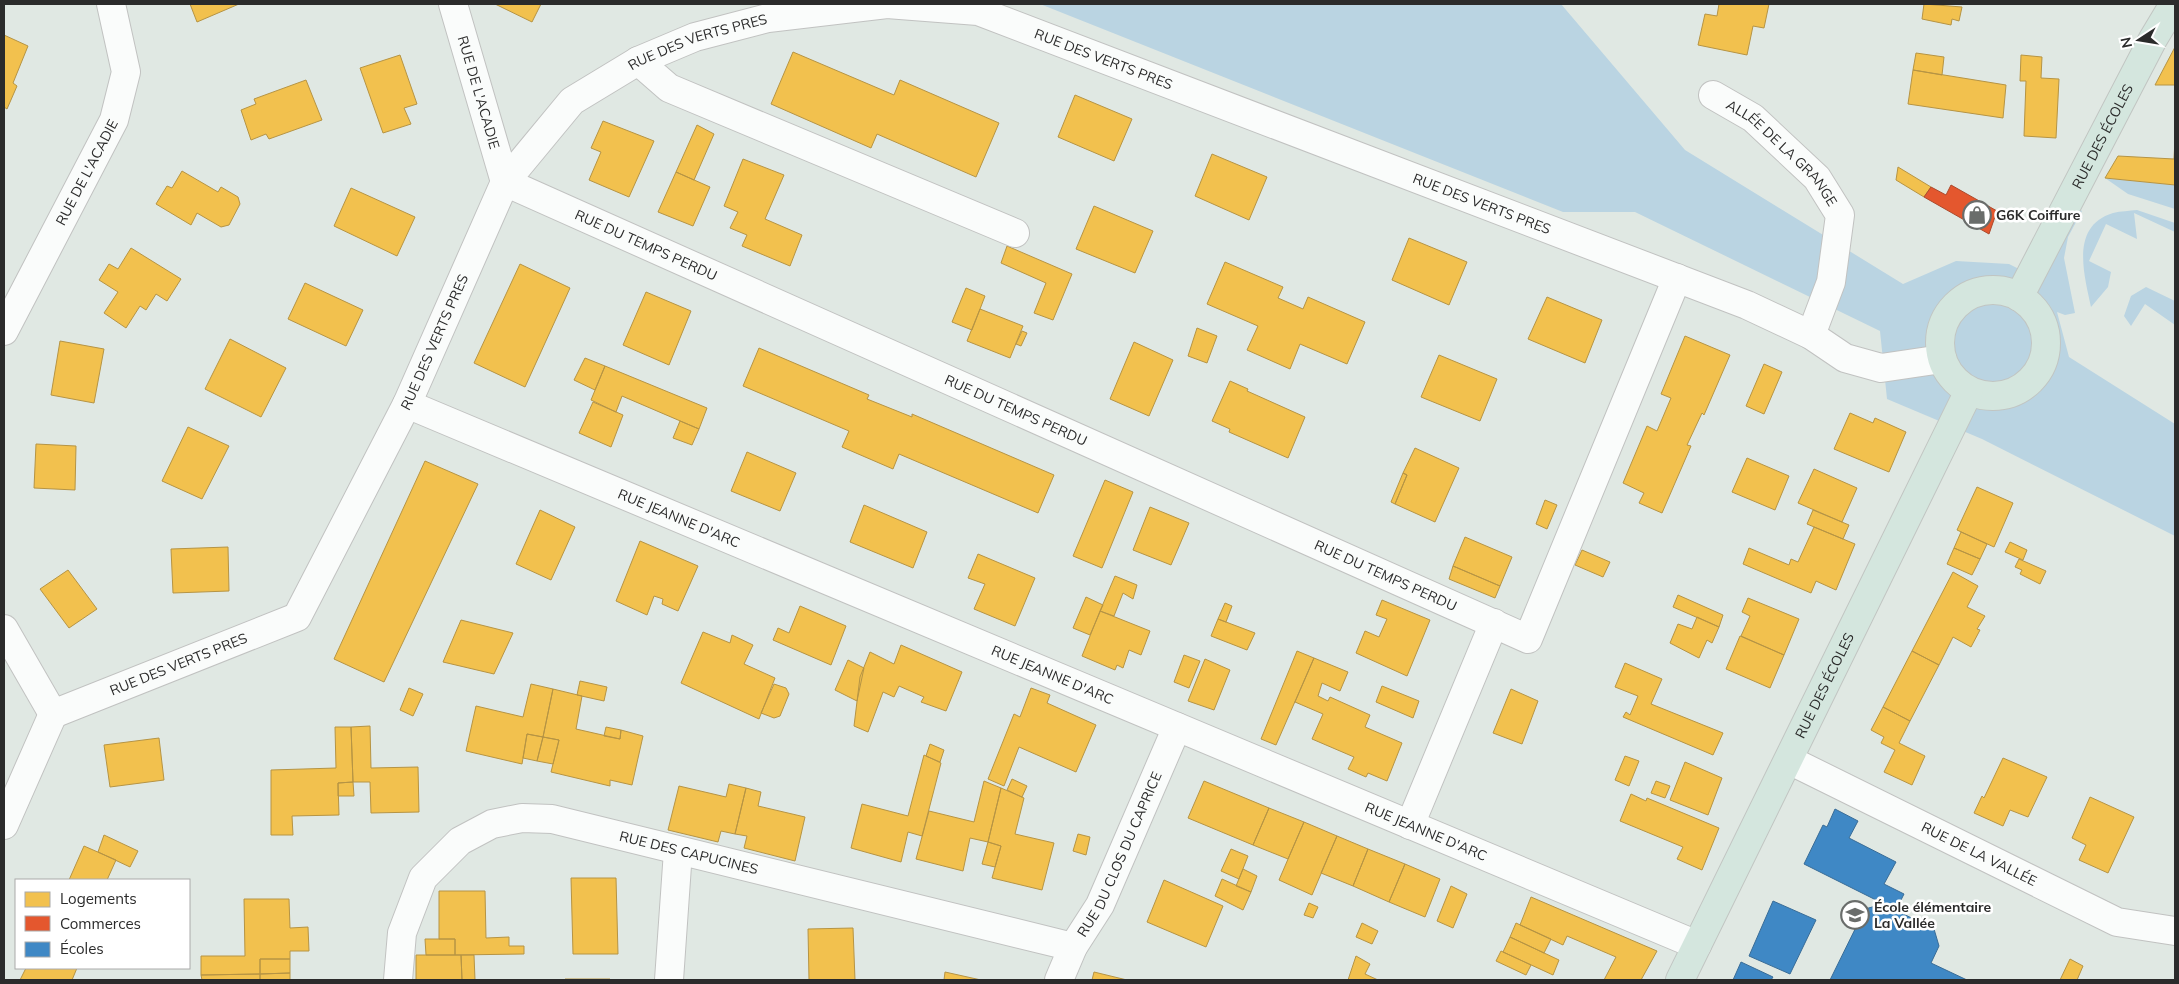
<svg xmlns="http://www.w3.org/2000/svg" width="2179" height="984" font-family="Mulish,sans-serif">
<rect width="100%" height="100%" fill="#e0e8e3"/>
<path fill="#bad4e2" d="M 1040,4 L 1561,4 L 1685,150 L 1903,284 L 1956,261 L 2009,264 L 2043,281 L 2079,209 L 2082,211 L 2068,237 L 2064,258 L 2075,313 L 2065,315 L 2057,312 L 2069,357 L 2175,424 L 2175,536 L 1982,439 L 1887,399 L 1880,331 L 1635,212 L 1563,212 Z
M 2105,178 L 2175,185 L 2175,209 L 2128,194 Z
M 2137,210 L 2175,223 L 2175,232 L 2134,213 L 2137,239 L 2106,224 L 2089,261 L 2111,272 L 2108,287 L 2091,307 C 2084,274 2070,226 2113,213 C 2121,211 2129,211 2137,210 Z
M 2146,287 L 2175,301 L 2175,325 L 2145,304 L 2131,326 L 2124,316 L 2131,296 Z"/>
<path fill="#f2c14e" stroke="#b69444" d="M 190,4 L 239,4 L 197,22 Z
M 495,4 L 541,4 L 532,22 Z
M 1719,4 L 1769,4 L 1764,28 L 1753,26 L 1747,55 L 1698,45 L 1705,14 L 1717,16 Z
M 1924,4 L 1962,7 L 1959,21 L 1952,19 L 1951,25 L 1922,19 Z
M 4,35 L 28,46 L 13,83 L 17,86 L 7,109 L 4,107 Z
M 2175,47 L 2175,85 L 2155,85 Z
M 793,52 L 894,95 L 900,80 L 999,123 L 976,177 L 877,134 L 871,148 L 771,104 Z
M 1916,53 L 1944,57 L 1942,75 L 1913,70 Z
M 400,55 L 417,104 L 404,108 L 411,124 L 383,133 L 360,68 Z
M 2021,55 L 2042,57 L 2041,78 L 2059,79 L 2056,138 L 2024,136 L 2026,81 L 2020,81 Z
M 1913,70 L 2006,85 L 2003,118 L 1908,104 Z
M 306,80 L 322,120 L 269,139 L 266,134 L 251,140 L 241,110 L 256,104 L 254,99 Z
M 1075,95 L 1132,119 L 1114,161 L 1058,137 Z
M 603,121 L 654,141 L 629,197 L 589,180 L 601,152 L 591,148 Z
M 697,125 L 714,134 L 694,180 L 676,172 Z
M 2175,139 L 2175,185 L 2105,178 L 2118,156 L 2174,159 Z
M 1212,154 L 1267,177 L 1249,220 L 1195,196 Z
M 743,159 L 784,175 L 765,219 L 802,235 L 790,266 L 742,246 L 747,235 L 730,228 L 738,212 L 724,206 Z
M 1898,167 L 1931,187 L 1924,197 L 1896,180 Z
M 182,171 L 218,192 L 221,187 L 238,197 L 240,204 L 229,225 L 221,227 L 197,213 L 191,225 L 156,204 L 167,186 L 172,188 Z
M 676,172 L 710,187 L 693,226 L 658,212 Z
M 351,188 L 415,217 L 397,256 L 334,226 Z
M 1094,206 L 1153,231 L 1135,273 L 1076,249 Z
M 1409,238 L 1467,262 L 1449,305 L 1392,280 Z
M 1007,246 L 1072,274 L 1053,320 L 1034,313 L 1046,283 L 1001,263 Z
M 131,248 L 181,279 L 167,301 L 156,294 L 146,310 L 140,306 L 126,328 L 104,313 L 118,292 L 99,280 L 109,264 L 118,269 Z
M 1225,262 L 1283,287 L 1278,298 L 1303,309 L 1308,297 L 1365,322 L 1347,364 L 1300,344 L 1290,369 L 1247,350 L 1258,326 L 1207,304 Z
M 520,264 L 570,288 L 525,387 L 474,363 Z
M 305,283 L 363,310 L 346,346 L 288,319 Z
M 966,288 L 985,296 L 972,330 L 952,322 Z
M 646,292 L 691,311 L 669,365 L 623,345 Z
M 1547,297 L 1602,320 L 1585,363 L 1528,339 Z
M 980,309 L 1023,326 L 1010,358 L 967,341 Z
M 1197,328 L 1217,336 L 1207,363 L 1188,356 Z
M 1022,331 L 1027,333 L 1021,346 L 1016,344 Z
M 1685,336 L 1730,355 L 1704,415 L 1702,413 L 1687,445 L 1691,446 L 1662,513 L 1639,503 L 1644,493 L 1623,483 L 1647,426 L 1657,431 L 1671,398 L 1661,394 Z
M 230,339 L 286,368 L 261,417 L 205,389 Z
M 60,341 L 104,349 L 94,403 L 51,395 Z
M 1134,342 L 1173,360 L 1149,416 L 1110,399 Z
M 759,348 L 869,395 L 867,399 L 912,417 L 912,414 L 1054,475 L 1038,513 L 899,454 L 893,469 L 842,447 L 849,431 L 743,386 Z
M 1439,355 L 1497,379 L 1480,421 L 1421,397 Z
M 585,358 L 605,366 L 595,390 L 574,380 Z
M 1764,364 L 1782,372 L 1764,414 L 1746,406 Z
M 605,366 L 707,408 L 699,429 L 622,396 L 616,412 L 591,400 Z
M 1230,381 L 1248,389 L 1247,391 L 1305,417 L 1288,458 L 1229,432 L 1230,429 L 1212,421 Z
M 593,402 L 623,415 L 611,447 L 579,433 Z
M 1850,413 L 1873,423 L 1875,418 L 1906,432 L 1889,472 L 1834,449 Z
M 680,421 L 699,429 L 692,445 L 673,438 Z
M 188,427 L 229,446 L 202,499 L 162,481 Z
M 36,444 L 76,446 L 75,490 L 34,488 Z
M 1415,448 L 1459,468 L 1435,522 L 1395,504 L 1407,475 L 1403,473 Z
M 747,452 L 796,473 L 780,511 L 731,491 Z
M 1747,458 L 1789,476 L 1775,510 L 1732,492 Z
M 425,461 L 478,484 L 384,682 L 334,659 Z
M 1814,469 L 1857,488 L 1842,522 L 1798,503 Z
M 1403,473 L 1407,475 L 1395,504 L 1391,502 Z
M 1105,480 L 1133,492 L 1102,568 L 1073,556 Z
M 1977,487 L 2013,503 L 1994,547 L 1957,530 Z
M 1545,500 L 1557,505 L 1547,529 L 1536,524 Z
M 864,505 L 927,532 L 913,568 L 850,542 Z
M 1150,507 L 1189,523 L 1171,565 L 1133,550 Z
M 540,510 L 575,527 L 551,580 L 516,564 Z
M 1813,510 L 1849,525 L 1843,539 L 1807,524 Z
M 1814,527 L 1855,544 L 1836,590 L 1816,581 L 1811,593 L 1743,564 L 1749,548 L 1789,565 L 1791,559 L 1798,562 Z
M 1961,532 L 1987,544 L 1980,559 L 1954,548 Z
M 1465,537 L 1512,557 L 1500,586 L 1453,566 Z
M 640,541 L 698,566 L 678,611 L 662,604 L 663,599 L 654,596 L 647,615 L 616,601 Z
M 2010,542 L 2027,550 L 2023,560 L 2005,552 Z
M 228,547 L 229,591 L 173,593 L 171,549 Z
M 1954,548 L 1980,559 L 1972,575 L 1947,564 Z
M 1582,550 L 1610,562 L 1603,577 L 1575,565 Z
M 978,554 L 1035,578 L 1015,626 L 974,609 L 985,584 L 968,578 Z
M 2019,559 L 2046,571 L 2040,584 L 2020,574 L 2022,570 L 2015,567 Z
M 1453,566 L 1500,586 L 1495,598 L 1449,579 Z
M 68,570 L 97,609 L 69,628 L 40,589 Z
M 1953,572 L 1978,586 L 1967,607 L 1985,616 L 1977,629 L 1980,630 L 1971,647 L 1953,637 L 1939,665 L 1912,651 Z
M 1115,576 L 1137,585 L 1133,599 L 1123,593 L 1114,616 L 1100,611 Z
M 1678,595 L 1723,615 L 1719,627 L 1673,607 Z
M 1086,597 L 1103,605 L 1090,635 L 1073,628 Z
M 1748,598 L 1799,619 L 1784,655 L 1741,636 L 1750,616 L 1742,612 Z
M 1382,600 L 1430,620 L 1407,676 L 1356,653 L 1365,631 L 1379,637 L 1387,619 L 1376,615 Z
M 1225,603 L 1232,606 L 1226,622 L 1218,619 Z
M 800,606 L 846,626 L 831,665 L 773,640 L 778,628 L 789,633 Z
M 1100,611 L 1150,631 L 1141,655 L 1129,650 L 1123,668 L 1117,665 L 1115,670 L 1082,656 Z
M 1697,617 L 1719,627 L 1712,643 L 1707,640 L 1699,658 L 1670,643 L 1678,624 L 1692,629 Z
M 1218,619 L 1255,633 L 1247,650 L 1211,636 Z
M 461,620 L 513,633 L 494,674 L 443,662 Z
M 703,632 L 730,643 L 732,635 L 753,645 L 744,664 L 775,678 L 759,719 L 681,683 Z
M 1740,636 L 1784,655 L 1770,688 L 1726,669 Z
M 901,645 L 962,672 L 946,711 L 921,702 L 924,697 L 899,686 L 894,697 L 883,692 L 868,732 L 854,726 L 860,677 L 870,652 L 894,664 Z
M 1297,651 L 1314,658 L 1276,745 L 1261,739 Z
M 1912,651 L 1939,665 L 1910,721 L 1883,707 Z
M 1184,655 L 1200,661 L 1189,688 L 1174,682 Z
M 1314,658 L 1348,672 L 1340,691 L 1322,683 L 1318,696 L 1328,701 L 1330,697 L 1370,715 L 1365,727 L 1402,743 L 1387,781 L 1368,773 L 1366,777 L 1348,769 L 1354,757 L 1312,739 L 1323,714 L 1295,702 Z
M 1205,659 L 1230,670 L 1214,710 L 1188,701 Z
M 848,660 L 864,668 L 857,701 L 835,690 Z
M 1625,663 L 1662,679 L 1651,704 L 1723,733 L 1713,755 L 1623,717 L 1626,712 L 1630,715 L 1638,696 L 1615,687 Z
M 580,681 L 607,687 L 604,701 L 577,695 Z
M 531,684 L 553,689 L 543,737 L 527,734 L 522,764 L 466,751 L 476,706 L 523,717 Z
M 774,684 L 786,688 L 789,694 L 780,716 L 774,718 L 761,713 Z
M 1382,686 L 1419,701 L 1413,718 L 1376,702 Z
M 409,688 L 423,694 L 413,716 L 400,710 Z
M 1031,688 L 1050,695 L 1047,703 L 1096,725 L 1076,772 L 1019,747 L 1004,786 L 988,779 L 1014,714 L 1020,717 Z
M 553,689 L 582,696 L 576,729 L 620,739 L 621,730 L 643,736 L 632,785 L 610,780 L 610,786 L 551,772 L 559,740 L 543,737 Z
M 1511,689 L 1538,701 L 1522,744 L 1493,733 Z
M 1883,707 L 1910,721 L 1899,743 L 1925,756 L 1912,785 L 1884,772 L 1895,750 L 1881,743 L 1884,737 L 1871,730 Z
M 370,726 L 371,768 L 418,767 L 419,812 L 371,813 L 370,782 L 353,782 L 351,727 Z
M 335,727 L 351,727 L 353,782 L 338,783 L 339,815 L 292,816 L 293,835 L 271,835 L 271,770 L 336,768 Z
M 606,727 L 621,730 L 620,739 L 604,736 Z
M 527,734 L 543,737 L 537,761 L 523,758 Z
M 543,737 L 559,740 L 553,764 L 537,761 Z
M 159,738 L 164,780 L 110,787 L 104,745 Z
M 930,744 L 944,750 L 940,762 L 926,756 Z
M 924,755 L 941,763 L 922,836 L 908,832 L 901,862 L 851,848 L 862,804 L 908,816 Z
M 1625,756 L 1639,761 L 1629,786 L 1615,780 Z
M 2003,758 L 2047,777 L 2028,817 L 2010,810 L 2003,826 L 1974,813 L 1982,796 L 1984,798 Z
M 1685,762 L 1722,778 L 1708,815 L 1670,800 Z
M 1012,779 L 1027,786 L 1022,797 L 1007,790 Z
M 984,781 L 1001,788 L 988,842 L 970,838 L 963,871 L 916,859 L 929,811 L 974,822 Z
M 1204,781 L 1269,808 L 1253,845 L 1188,818 Z
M 1656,781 L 1670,786 L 1665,798 L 1651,793 Z
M 353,782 L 354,796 L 338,796 L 338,783 Z
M 729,784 L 746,788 L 735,834 L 721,831 L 718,842 L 668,830 L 679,786 L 726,797 Z
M 746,788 L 761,792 L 758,806 L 805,817 L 795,861 L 744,848 L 747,836 L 735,834 Z
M 1001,788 L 1024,798 L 1015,834 L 1054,843 L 1042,890 L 992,878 L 1001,846 L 988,842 Z
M 1631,794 L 1646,801 L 1647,798 L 1719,828 L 1702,870 L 1677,859 L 1683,847 L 1620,821 Z
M 2090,797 L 2134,817 L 2108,873 L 2079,860 L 2086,845 L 2072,838 Z
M 1269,808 L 1304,822 L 1288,859 L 1253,845 Z
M 1304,822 L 1337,836 L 1312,895 L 1279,880 Z
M 1078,834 L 1090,837 L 1086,855 L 1073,851 Z
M 104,835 L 138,851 L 130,867 L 98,852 Z
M 1337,836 L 1368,849 L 1353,886 L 1321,873 Z
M 988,842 L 1001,846 L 995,867 L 982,864 Z
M 84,846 L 116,860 L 107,880 L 69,880 Z
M 1231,849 L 1248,856 L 1239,879 L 1221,871 Z
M 1368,849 L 1405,864 L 1389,902 L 1353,886 Z
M 1405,864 L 1440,879 L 1425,917 L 1389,902 Z
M 1243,869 L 1257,876 L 1251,892 L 1236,886 Z
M 571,878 L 616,878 L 618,954 L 573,954 Z
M 1222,879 L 1251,892 L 1243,910 L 1215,896 Z
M 1164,880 L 1223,906 L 1206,947 L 1147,922 Z
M 1451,886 L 1467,894 L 1453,928 L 1437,921 Z
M 439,891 L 485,891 L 486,938 L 509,937 L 509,946 L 524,946 L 524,954 L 455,955 L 455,939 L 439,939 Z
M 1531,897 L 1657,951 L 1641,980 L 1604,980 L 1616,957 L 1567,936 L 1563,945 L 1520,925 Z
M 244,899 L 289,899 L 290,928 L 308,927 L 309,951 L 290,951 L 290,959 L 260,959 L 260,974 L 201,975 L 201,956 L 245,956 Z
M 1309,903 L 1318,907 L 1313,918 L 1304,915 Z
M 1362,923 L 1378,931 L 1372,944 L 1356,937 Z
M 1516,923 L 1551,939 L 1544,953 L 1510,937 Z
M 853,928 L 855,980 L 809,980 L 808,929 Z
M 1510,937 L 1559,960 L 1553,975 L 1503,952 Z
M 425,939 L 455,939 L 455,955 L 426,955 Z
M 1501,951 L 1531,965 L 1526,975 L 1496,961 Z
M 416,955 L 461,955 L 462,980 L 416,980 Z
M 461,955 L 474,955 L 475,980 L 462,980 Z
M 1356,956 L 1370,964 L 1365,974 L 1378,980 L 1348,980 Z
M 260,959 L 290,959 L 290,973 L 260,974 Z
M 2070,959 L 2083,966 L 2077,980 L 2060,980 Z
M 26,968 L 77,968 L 72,980 L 20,980 Z
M 945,972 L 981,980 L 944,980 Z
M 1094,972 L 1127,980 L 1092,980 Z
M 290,973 L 290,980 L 260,980 L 260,974 Z
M 260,974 L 260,980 L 202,980 L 201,975 Z
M 565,979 L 610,979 L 610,980 L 565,980 Z"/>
<path fill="#e4572e" stroke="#ac4a2d" d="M 1951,185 L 1997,211 L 1989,234 L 1924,197 L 1931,187 L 1946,195 Z"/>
<path fill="#3f88c5" stroke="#396c97" d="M 1835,809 L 1858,821 L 1849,838 L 1896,862 L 1884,884 L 1904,894 L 1896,910 L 1804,864 L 1823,825 L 1827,827 Z
M 1773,901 L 1816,920 L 1790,974 L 1749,956 Z
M 1883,904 L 1934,929 L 1939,946 L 1931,963 L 1967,980 L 1830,980 L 1865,909 Z
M 1741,962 L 1773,977 L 1771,980 L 1733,980 Z"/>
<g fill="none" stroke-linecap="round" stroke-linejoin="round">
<defs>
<g id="minor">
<path id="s1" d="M 453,4 L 505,182 L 1528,639 L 1677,278"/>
<path d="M 638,61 L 669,88 L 1015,233"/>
<path id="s2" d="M 1713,95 L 1753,118 L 1817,178 L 1840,215 L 1831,282 L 1811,335"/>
<path id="s3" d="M 4,331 L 114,120 L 126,72 L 111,4"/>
<path id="s4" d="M 407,404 L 1697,945"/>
<path d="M 4,629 L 53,714"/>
<path id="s5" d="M 53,714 L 297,617 L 407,404 L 505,182 L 572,101 L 638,61 L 695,37 L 768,18 L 887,4 L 978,11 L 1747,305 L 1811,335 L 1845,358 L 1881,368 L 1942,359"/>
<path id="s6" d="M 1789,760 L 2117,922 L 2175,931"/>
<path d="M 4,825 L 53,714"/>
<path d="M 1410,825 L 1494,623"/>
<path id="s7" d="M 398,980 L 402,933 L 423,878 L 460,841 L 492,824 L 522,818 L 552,819 L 1073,947"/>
<path d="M 669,980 L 678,851"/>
<path id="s8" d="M 1059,980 L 1073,947 L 1100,905 L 1177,727"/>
</g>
<g id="major">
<circle cx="1993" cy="343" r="53"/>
<path id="s9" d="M 2019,297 L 2153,39 L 2174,4"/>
<path id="s10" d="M 1680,980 L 1969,391"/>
</g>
</defs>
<use href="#minor" stroke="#c1c2c1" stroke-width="30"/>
<use href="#major" stroke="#c1c5c2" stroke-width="30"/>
<use href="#minor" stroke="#fafcfb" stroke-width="28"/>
<use href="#major" stroke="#d4e6de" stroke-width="28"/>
</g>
<defs>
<symbol id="shop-ring" viewBox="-11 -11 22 22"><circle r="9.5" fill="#fff" stroke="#6a6d6b" stroke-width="1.5"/><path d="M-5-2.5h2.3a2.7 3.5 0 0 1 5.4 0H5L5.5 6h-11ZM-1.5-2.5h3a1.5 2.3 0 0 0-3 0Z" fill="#6a6d6b"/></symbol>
<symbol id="school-ring" viewBox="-11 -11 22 22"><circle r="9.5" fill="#fff" stroke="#6a6d6b" stroke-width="1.5"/><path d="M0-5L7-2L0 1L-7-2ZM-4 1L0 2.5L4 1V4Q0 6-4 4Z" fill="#6a6d6b"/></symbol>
</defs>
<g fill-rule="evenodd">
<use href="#shop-ring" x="1961" y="199" width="32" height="32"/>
<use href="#school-ring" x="1839" y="899" width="32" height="32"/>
</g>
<g text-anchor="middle" stroke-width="5" stroke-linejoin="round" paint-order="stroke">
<g font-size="14" fill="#2b2b2b" stroke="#fff">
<text dy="5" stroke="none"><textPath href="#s5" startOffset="990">RUE DES VERTS PRES</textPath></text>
<text dy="5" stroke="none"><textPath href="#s5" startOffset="1410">RUE DES VERTS PRES</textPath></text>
<text dy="5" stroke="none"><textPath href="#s1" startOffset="92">RUE DE L'ACADIE</textPath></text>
<text dy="5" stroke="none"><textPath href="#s9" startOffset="181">RUE DES ÉCOLES</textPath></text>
<text dy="5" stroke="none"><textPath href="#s2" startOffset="91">ALLÉE DE LA GRANGE</textPath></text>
<text dy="5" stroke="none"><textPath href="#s3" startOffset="179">RUE DE L'ACADIE</textPath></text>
<text dy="5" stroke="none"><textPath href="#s5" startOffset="1815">RUE DES VERTS PRES</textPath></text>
<text dy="5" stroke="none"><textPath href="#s1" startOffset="340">RUE DU TEMPS PERDU</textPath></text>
<text dy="5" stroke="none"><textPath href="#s5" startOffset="570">RUE DES VERTS PRES</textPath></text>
<text dy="5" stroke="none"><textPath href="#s1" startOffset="745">RUE DU TEMPS PERDU</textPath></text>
<text dy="5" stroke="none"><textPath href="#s4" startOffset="295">RUE JEANNE D'ARC</textPath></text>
<text dy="5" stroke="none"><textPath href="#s1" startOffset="1150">RUE DU TEMPS PERDU</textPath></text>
<text dy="5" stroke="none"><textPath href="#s5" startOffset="135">RUE DES VERTS PRES</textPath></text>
<text dy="5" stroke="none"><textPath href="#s4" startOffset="700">RUE JEANNE D'ARC</textPath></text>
<text dy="5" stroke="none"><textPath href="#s10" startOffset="328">RUE DES ÉCOLES</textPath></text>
<text dy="5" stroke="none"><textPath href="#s4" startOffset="1105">RUE JEANNE D'ARC</textPath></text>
<text dy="5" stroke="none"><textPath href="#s7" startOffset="396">RUE DES CAPUCINES</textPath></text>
<text dy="5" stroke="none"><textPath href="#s8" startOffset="140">RUE DU CLOS DU CAPRICE</textPath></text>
<text dy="5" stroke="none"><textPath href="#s6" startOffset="212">RUE DE LA VALLÉE</textPath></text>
</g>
<g font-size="14" font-weight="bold" fill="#2b2b2b" stroke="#fff" text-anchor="start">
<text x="1996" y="220">G6K Coiffure</text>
<text x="1874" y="912">École élémentaire<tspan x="1874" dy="16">La Vallée</tspan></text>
</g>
</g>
<rect width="2179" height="984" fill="none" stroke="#2b2b2b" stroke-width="10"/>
<rect x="15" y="879" width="175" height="90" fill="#ffffff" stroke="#aaaaaa"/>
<rect x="25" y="892" width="25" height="15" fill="#f2c14e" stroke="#aaaaaa"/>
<text x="60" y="904" font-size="15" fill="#2b2b2b">Logements</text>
<rect x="25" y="916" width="25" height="15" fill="#e4572e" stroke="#aaaaaa"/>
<text x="60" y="929" font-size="15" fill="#2b2b2b">Commerces</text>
<rect x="25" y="942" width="25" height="15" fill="#3f88c5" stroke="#aaaaaa"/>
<text x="60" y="954" font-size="15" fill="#2b2b2b">Écoles</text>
<g transform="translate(2139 40) rotate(258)" stroke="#ffffff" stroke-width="4" paint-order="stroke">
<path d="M0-4L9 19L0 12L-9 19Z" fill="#2b2b2b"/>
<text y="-8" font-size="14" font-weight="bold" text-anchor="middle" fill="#2b2b2b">N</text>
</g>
</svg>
